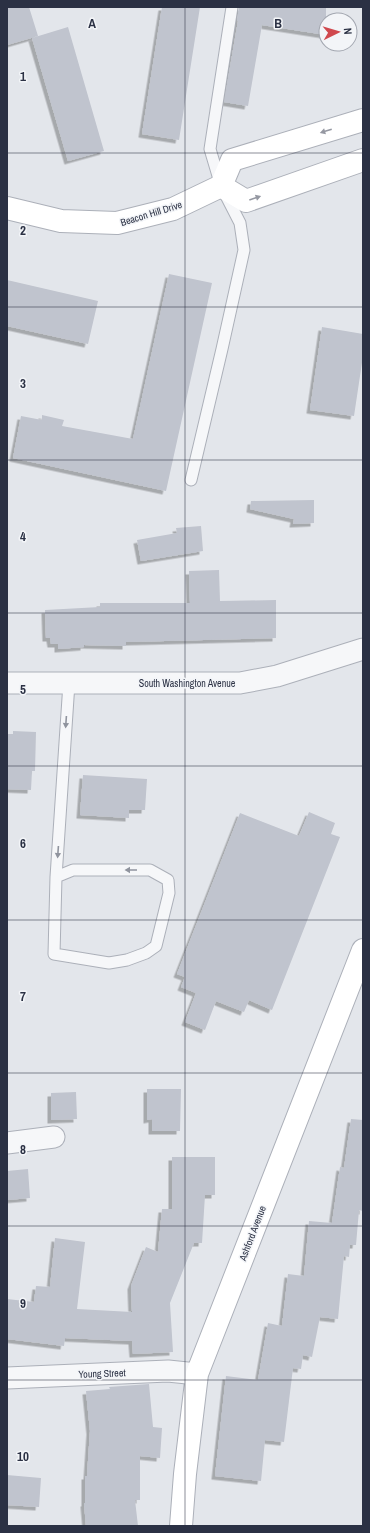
<svg xmlns="http://www.w3.org/2000/svg" width="370" height="1533" font-family="'Archivo Narrow',sans-serif">
<defs>
<filter id="shadow"><feDropShadow dx="-3.5" dy="3.5" stdDeviation="0" flood-color="#0004"/></filter>
</defs>
<rect width="100%" height="100%" fill="#e3e6eb"/>
<path fill="#c0c4ce" filter="url(#shadow)" d="M 7,7 L 29,7 L 38,36 L 7,45 Z
M 162,7 L 200,7 L 179,140 L 142,134 Z
M 239,7 L 326,7 L 326,35 L 262,25 L 248,106 L 224,102 L 238,21 L 237,21 Z
M 68,27 L 104,151 L 68,161 L 32,38 Z
M 169,274 L 212,283 L 166,491 L 13,458 L 21,416 L 42,420 L 42,415 L 64,420 L 62,426 L 133,439 Z
M 7,280 L 98,301 L 88,344 L 7,326 Z
M 322,327 L 363,334 L 363,356 L 354,416 L 310,410 Z
M 314,500 L 314,523 L 293,524 L 294,519 L 250,509 L 251,501 Z
M 201,526 L 203,551 L 141,561 L 137,540 L 177,533 L 176,528 Z
M 219,570 L 220,601 L 276,600 L 276,638 L 126,642 L 126,646 L 84,645 L 84,647 L 58,649 L 58,644 L 51,644 L 50,638 L 46,638 L 45,610 L 100,607 L 100,603 L 190,603 L 189,571 Z
M 13,731 L 36,732 L 35,771 L 32,771 L 31,790 L 7,789 L 7,734 L 13,734 Z
M 83,775 L 147,779 L 145,810 L 129,810 L 129,818 L 80,815 Z
M 309,812 L 335,823 L 331,834 L 340,837 L 272,1010 L 249,1000 L 244,1012 L 216,1001 L 205,1030 L 185,1022 L 196,993 L 181,987 L 185,977 L 177,974 L 240,813 L 299,836 Z
M 147,1089 L 181,1089 L 180,1131 L 152,1131 L 152,1119 L 147,1120 Z
M 76,1092 L 77,1119 L 51,1120 L 51,1093 Z
M 351,1119 L 363,1120 L 363,1211 L 359,1210 L 356,1245 L 350,1245 L 349,1257 L 344,1256 L 338,1319 L 320,1317 L 312,1357 L 303,1355 L 301,1369 L 293,1368 L 284,1442 L 265,1440 L 261,1481 L 215,1476 L 226,1376 L 258,1380 L 268,1323 L 282,1326 L 288,1274 L 304,1276 L 309,1221 L 332,1223 L 340,1167 L 344,1168 Z
M 172,1157 L 215,1157 L 215,1195 L 205,1195 L 202,1243 L 194,1243 L 170,1303 L 173,1352 L 133,1354 L 132,1341 L 65,1338 L 64,1346 L 7,1339 L 7,1299 L 34,1302 L 36,1286 L 50,1287 L 55,1238 L 85,1242 L 77,1309 L 132,1312 L 131,1286 L 146,1247 L 158,1252 L 162,1209 L 172,1209 Z
M 28,1169 L 30,1198 L 7,1200 L 7,1171 Z
M 149,1384 L 153,1427 L 162,1428 L 160,1458 L 140,1456 L 140,1500 L 135,1500 L 138,1526 L 86,1526 L 84,1503 L 85,1503 L 85,1476 L 87,1476 L 90,1431 L 86,1391 L 110,1389 L 109,1387 Z
M 7,1475 L 41,1478 L 39,1507 L 7,1505 Z"/>
<g fill="none" stroke-linecap="round" stroke-linejoin="round">
<defs>
<path id="lane" d="M 191,480 L 222,349 L 244,250 L 240,223 L 221,186 L 210,149 L 232,7
M 56,877 L 73,870 L 150,870 L 168,880 L 169,893 L 156,946 L 146,953 L 127,960 L 109,963 L 54,954 L 56,877 L 69,683"/>
<path id="street" d="M 7,683 L 240,683 L 277,676 L 363,649
M 7,1143 L 54,1137
M 7,1378 L 168,1371 L 197,1374"/>
<path id="secondary" d="M 221,186 L 246,201 L 363,160
M 7,208 L 61,221 L 117,223 L 173,209 L 221,186 L 232,160 L 363,120
M 181,1526 L 185,1474 L 197,1374 L 363,950"/>
</defs>
<use href="#lane" stroke="#acb0b9" stroke-width="13"/>
<use href="#street" stroke="#acb0b9" stroke-width="23"/>
<use href="#secondary" stroke="#acb0b9" stroke-width="24"/>
<use href="#lane" stroke="#f6f7f9" stroke-width="11"/>
<use href="#street" stroke="#f6f7f9" stroke-width="21"/>
<use href="#secondary" stroke="#fff" stroke-width="22"/>
</g>
<defs><path id="oneway-solid" d="M-6-.8H1V-3.2L6.5 0L1 3.2V.8H-6Z"/></defs>
<g fill="#9598a2">
<use href="#oneway-solid" transform="translate(326 131) rotate(163)"/>
<use href="#oneway-solid" transform="translate(255 198) rotate(-19)"/>
</g>
<g fill="#90949e">
<use href="#oneway-solid" transform="translate(66 722) rotate(94)"/>
<use href="#oneway-solid" transform="translate(58 852) rotate(94)"/>
<use href="#oneway-solid" transform="translate(131 870) rotate(-180)"/>
</g>
<path fill="none" stroke="#2b3144" stroke-width="1" stroke-opacity="0.55" d="M 185,7 L 185,1526M 7,153 L 363,153M 7,307 L 363,307M 7,460 L 363,460M 7,613 L 363,613M 7,766 L 363,766M 7,920 L 363,920M 7,1073 L 363,1073M 7,1226 L 363,1226M 7,1380 L 363,1380"/>
<g text-anchor="middle" stroke-width="3" stroke-linejoin="round" paint-order="stroke">
<g font-size="10" fill="#2b3144" stroke="#f3f5f8">
<text transform="translate(151 213) rotate(-17)" y="4">Beacon Hill Drive</text>
<text x="187" y="687">South Washington Avenue</text>
<text transform="translate(252 1233) rotate(-69)" y="4">Ashford Avenue</text>
<text transform="translate(102 1373) rotate(-2)" y="4">Young Street</text>
</g>
</g>
<g font-size="13" text-anchor="middle" font-weight="bold" fill="#2b3144" stroke="#f3f5f8" stroke-width="3" stroke-linejoin="round" paint-order="stroke">
<text x="92" y="28">A</text>
<text x="278" y="28">B</text>
<text x="23" y="81">1</text>
<text x="23" y="235">2</text>
<text x="23" y="388">3</text>
<text x="23" y="541">4</text>
<text x="23" y="694">5</text>
<text x="23" y="848">6</text>
<text x="23" y="1001">7</text>
<text x="23" y="1154">8</text>
<text x="23" y="1308">9</text>
<text x="23" y="1461">10</text>
</g>
<rect width="370" height="1533" fill="none" stroke="#2b3144" stroke-width="16"/>
<g transform="translate(338 32) rotate(85)"><circle r="19" fill="#f3f5f8" stroke="#a3a7b0"/>
<path d="M0-3L7 15L0 10L-7 15Z" fill="#d0484e"/>
<text y="-6" font-size="11" font-weight="bold" text-anchor="middle" fill="#2b3144">N</text>
</g>
</svg>
